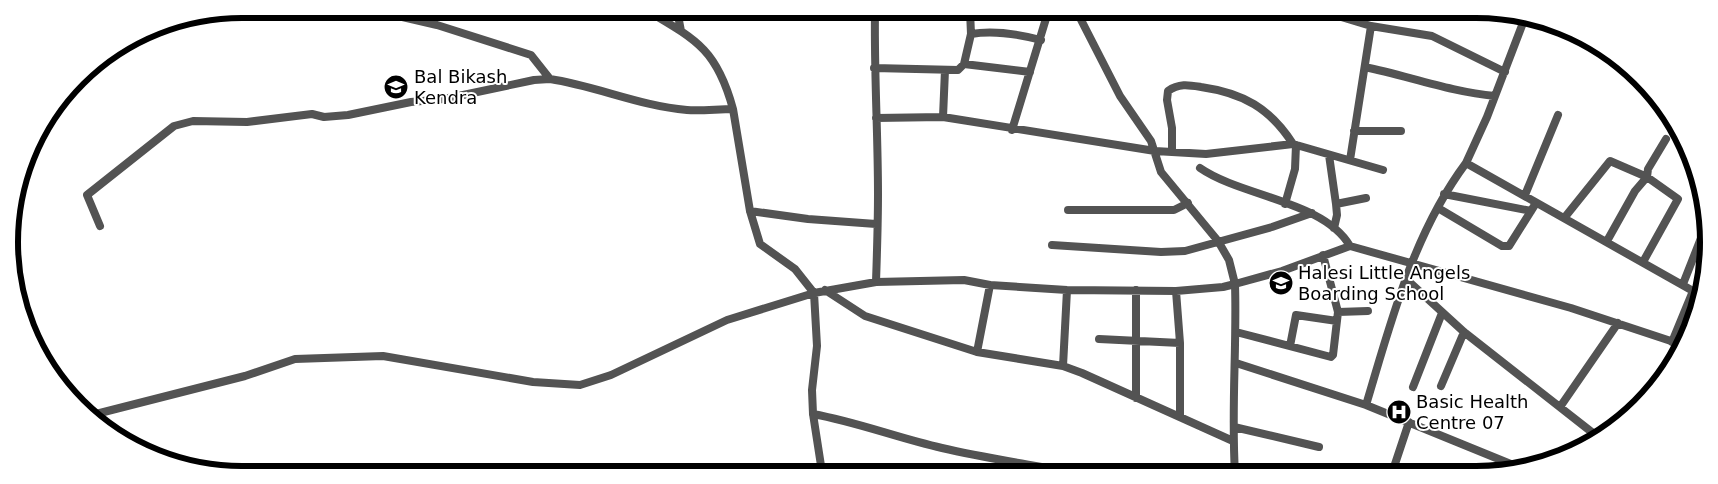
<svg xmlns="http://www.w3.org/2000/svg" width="1718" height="484" font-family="'DejaVu Sans',sans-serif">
<rect width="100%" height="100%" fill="#fff"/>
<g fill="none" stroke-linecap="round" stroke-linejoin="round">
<path stroke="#535353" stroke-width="8" d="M 368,9 L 437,25 L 531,55 L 550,79 C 596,86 640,106 687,110 C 702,111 718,109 733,109 L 750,211 L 760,244 L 795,269 L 814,293 L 817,346 L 812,390 L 813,414 L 822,472
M 646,10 C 697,40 717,50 733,109
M 677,10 L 681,31
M 875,11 C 874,72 878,133 878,194 C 878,223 877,253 876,282
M 970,11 L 971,34
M 1328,13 L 1371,26 L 1432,36 L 1505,72
M 964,64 L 1030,72
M 1365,67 C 1408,76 1451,92 1495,96
M 874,68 L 958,70 L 964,64 L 971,34 C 994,30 1018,34 1041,40
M 943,117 L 945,70
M 876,118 L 943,117 L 1155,151 L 1206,154 L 1293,144 L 1383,170
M 1012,130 L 1048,12
M 1354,131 L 1401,131
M 1172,151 L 1172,128 L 1167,100 L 1168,91 C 1179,83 1189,85 1201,87 C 1243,93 1270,108 1293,144
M 1329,155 L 1336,204
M 1350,160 L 1371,26
M 1466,163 L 1487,117 L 1526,15
M 1200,168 C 1242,197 1324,201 1350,246
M 1444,194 L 1531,211
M 1525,195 L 1558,115
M 1285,204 L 1295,169 L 1296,145
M 1438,208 L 1502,246 L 1509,246 L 1536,203
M 1068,210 L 1174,210 L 1188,203
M 750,211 L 808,219 L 876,224
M 1565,217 L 1610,161 L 1647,177 L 1635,191 L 1607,241
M 100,226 L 87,195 L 174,126 L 193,121 L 247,122 L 312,114 L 324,117 L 348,115 L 411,102 L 444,99 L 534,80 L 550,79
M 1334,228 L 1337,215 L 1336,204 L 1366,198
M 1052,245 L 1161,252 L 1185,251 L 1272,227 L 1312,213
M 1643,262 L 1678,199 L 1647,177 L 1648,169 L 1666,139
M 1406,279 L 1464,332 L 1598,437
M 1683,284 L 1705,228
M 825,290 L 865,316 L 977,352 L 1063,366 L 1082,373 L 1233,441
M 1136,290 L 1136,398
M 1176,291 L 1180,343 L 1180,417
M 1693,291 L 1702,296
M 1338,312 L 1368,311
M 1236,332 L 1331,357 L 1333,355 L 1338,312 L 1323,255
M 1099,339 L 1180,343
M 1290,346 L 1296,315 L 1337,321
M 977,352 L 990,285
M 1236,363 L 1366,405 L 1523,469
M 1063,366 L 1067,290
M 1441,386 L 1464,332
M 1413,387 L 1442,313
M 1366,405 C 1391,322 1413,234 1466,163 L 1693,291 L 1672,342
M 1560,407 L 1618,323
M 813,414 C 857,422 898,438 942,448 C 984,458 1027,464 1070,472
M 92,415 L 245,376 L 295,359 L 383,356 L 533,382 L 580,385 L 611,375 L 727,320 L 814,293 L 876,282 L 964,280 L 990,285 L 1067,290 L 1176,291 L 1223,287 L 1235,284 L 1229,260 L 1218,241 L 1161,172 L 1151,141 L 1120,96 L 1077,12
M 1234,427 L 1319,447
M 1235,473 C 1231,410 1237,347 1235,284 L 1282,271 L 1350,246 L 1571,308 L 1683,345
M 1392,473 L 1409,422"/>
</g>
<defs>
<symbol id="school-disc" viewBox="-11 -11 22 22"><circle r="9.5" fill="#000" stroke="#fff"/><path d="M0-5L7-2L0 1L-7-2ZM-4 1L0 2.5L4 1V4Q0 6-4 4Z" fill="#fff"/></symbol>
<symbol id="hospital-disc" viewBox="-11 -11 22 22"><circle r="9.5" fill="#000" stroke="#fff"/><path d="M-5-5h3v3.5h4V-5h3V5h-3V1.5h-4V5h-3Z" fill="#fff"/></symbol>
</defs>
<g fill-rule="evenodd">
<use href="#school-disc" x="382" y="73" width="28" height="28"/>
<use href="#school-disc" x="1267" y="269" width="28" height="28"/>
<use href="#hospital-disc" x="1385" y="398" width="28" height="28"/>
</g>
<g text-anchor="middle" stroke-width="4" stroke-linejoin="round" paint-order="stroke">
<g font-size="18" fill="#000" stroke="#fff" text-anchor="start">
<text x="414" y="83">Bal Bikash<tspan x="414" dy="21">Kendra</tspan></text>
<text x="1298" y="279">Halesi Little Angels<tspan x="1298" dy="21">Boarding School</tspan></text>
<text x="1416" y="408">Basic Health<tspan x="1416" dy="21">Centre 07</tspan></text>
</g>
</g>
<path d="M0 0H1718V484H0ZM242 18H1476A224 224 0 0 1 1700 242V242A224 224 0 0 1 1476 466H242A224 224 0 0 1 18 242V242A224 224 0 0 1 242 18Z" fill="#fff" fill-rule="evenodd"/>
<path fill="none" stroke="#000" stroke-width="6" d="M242 18H1476A224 224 0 0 1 1700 242V242A224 224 0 0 1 1476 466H242A224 224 0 0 1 18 242V242A224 224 0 0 1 242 18Z"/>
</svg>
